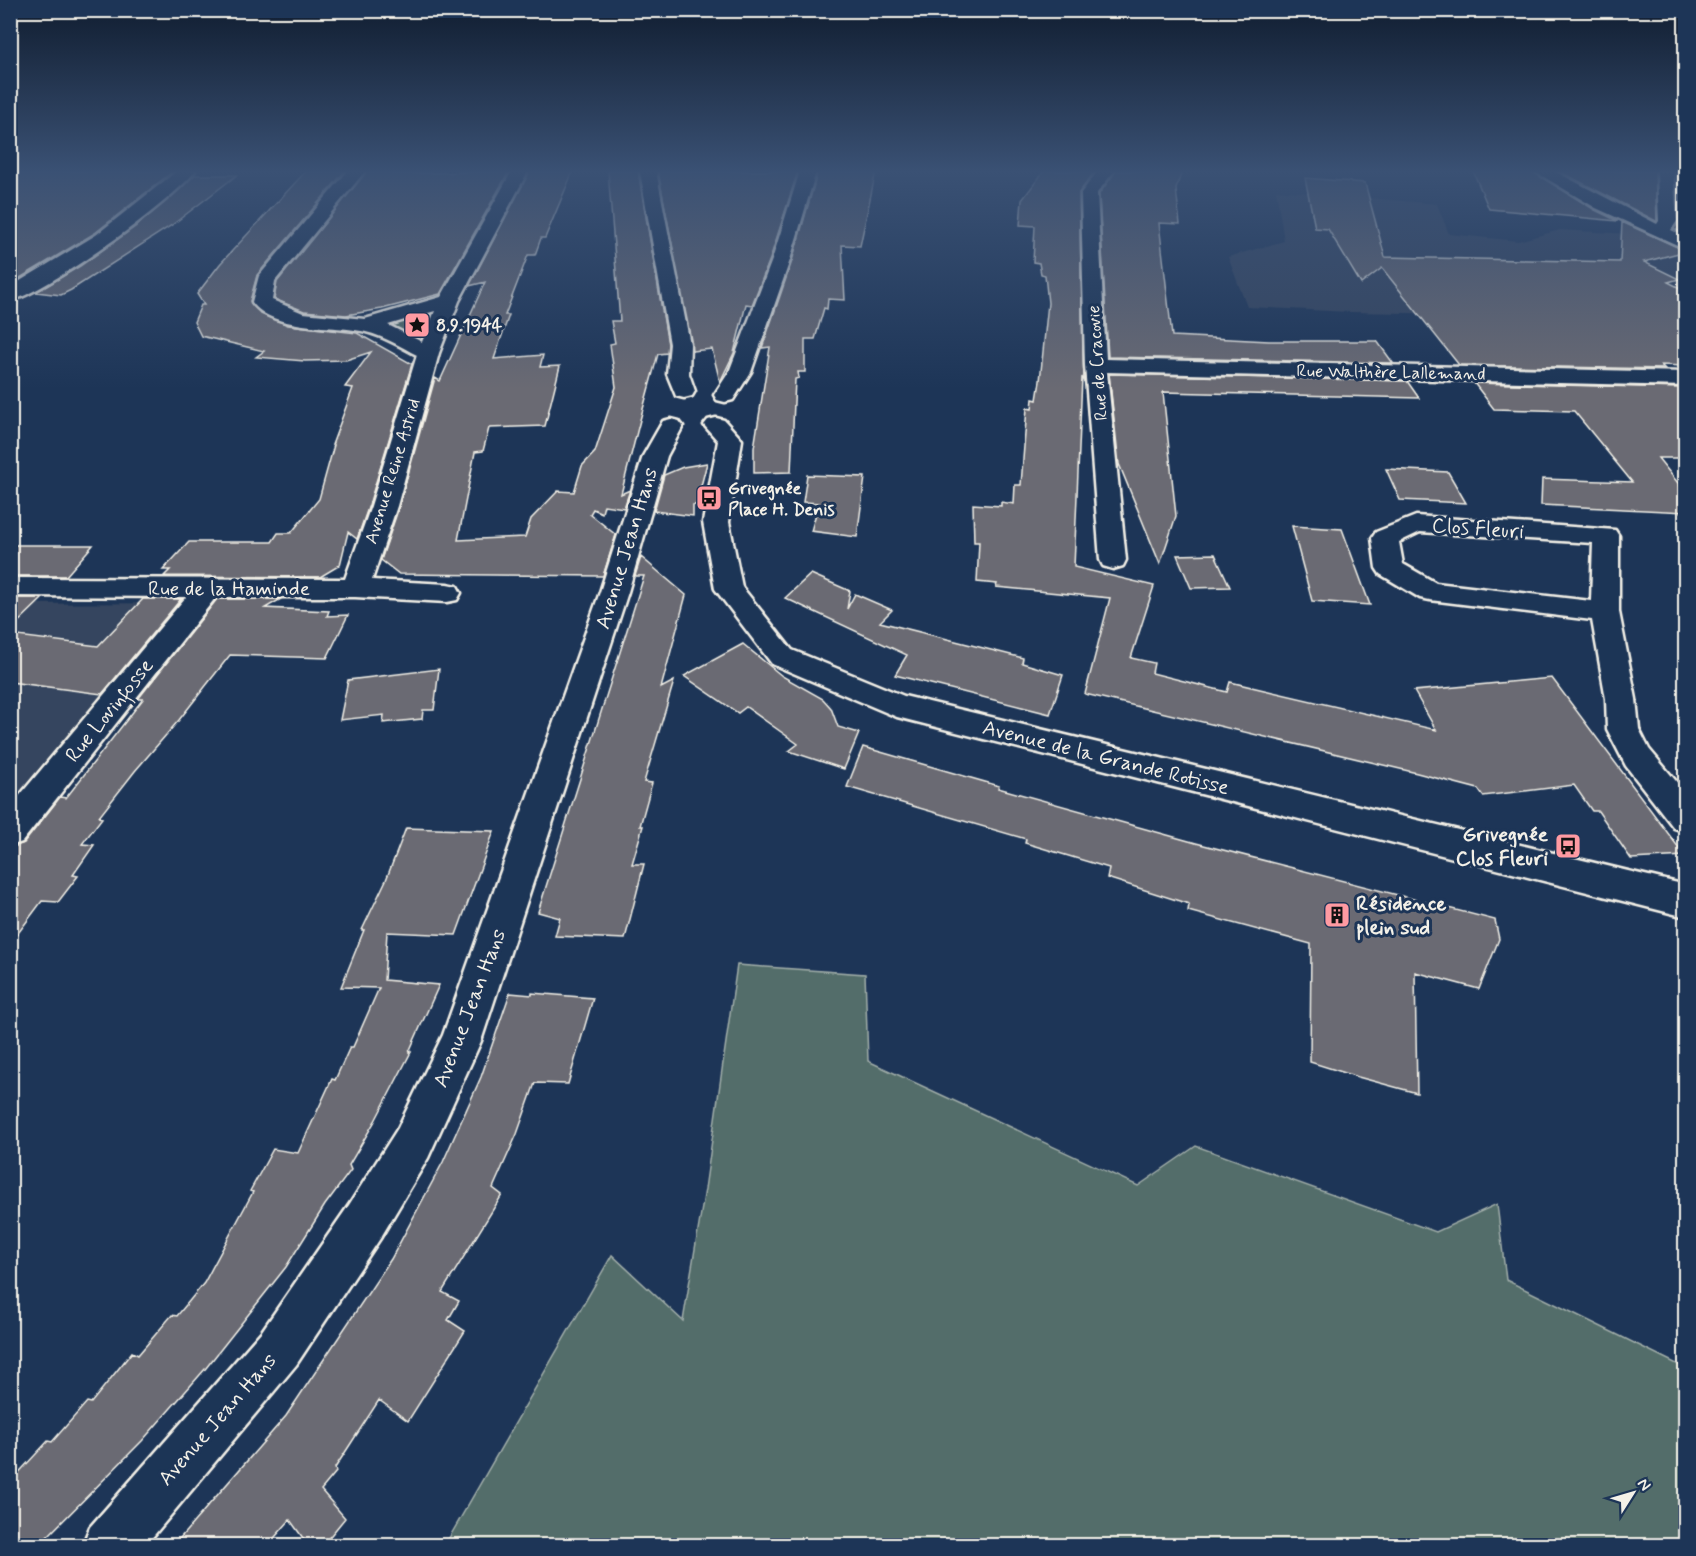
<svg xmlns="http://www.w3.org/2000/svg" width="1696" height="1556" font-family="Mynerve,sans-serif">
<rect width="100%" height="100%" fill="#1d3557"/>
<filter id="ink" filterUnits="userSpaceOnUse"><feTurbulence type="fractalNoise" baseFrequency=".0167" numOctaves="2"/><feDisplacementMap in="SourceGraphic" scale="12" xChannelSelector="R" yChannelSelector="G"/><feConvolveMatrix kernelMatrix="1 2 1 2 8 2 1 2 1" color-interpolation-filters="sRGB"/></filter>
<g filter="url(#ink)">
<path fill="#34455f" d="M 1276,190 L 1437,204 L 1449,234 L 1518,241 L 1560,230 L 1649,235 L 1685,252 L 1685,318 L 1349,312 L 1247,307 L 1228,257 L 1284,241 Z
M 178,603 L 11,811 L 11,604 Z"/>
<path fill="#526d6b" stroke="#a3afaa" stroke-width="1.5" d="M 435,310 L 429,335 C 414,340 399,333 387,324 Z
M 737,965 L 865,974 L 868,1061 L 1138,1186 L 1196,1146 L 1436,1232 L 1497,1204 L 1506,1280 L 1685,1368 L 1685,1545 L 445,1545 L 612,1255 L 683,1321 L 705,1189 Z"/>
<path fill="#6a6b73" stroke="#f4f1e8" stroke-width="1.5" d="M 10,171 L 173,171 L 95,233 L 10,284 Z
M 306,171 L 345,171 L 257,275 L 250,301 L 261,314 L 288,325 L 357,333 L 412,364 L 369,505 L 357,539 L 348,532 L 340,565 L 320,577 L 164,576 L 170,570 L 163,570 L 189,542 L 272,542 L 278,533 L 291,533 L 319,499 L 334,445 L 332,445 L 353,388 L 345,387 L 371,352 L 346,360 L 305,361 L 256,357 L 264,351 L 201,336 L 194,322 L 201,305 L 204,305 L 197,294 L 220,264 Z
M 367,171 L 395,171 L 393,174 L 509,171 L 440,294 L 382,309 L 346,315 L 304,311 L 274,299 L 277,282 Z
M 530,171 L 573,171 L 545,238 L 541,238 L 535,255 L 528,255 L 505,315 L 509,315 L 494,359 L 543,355 L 540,367 L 560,366 L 545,426 L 489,428 L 483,451 L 475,452 L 458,540 L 525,537 L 531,519 L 558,491 L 574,492 L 582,466 L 595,452 L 616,387 L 610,344 L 615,343 L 611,321 L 620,321 L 608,171 L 638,171 L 668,344 L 667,353 L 658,354 L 640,420 L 621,494 L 630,490 L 624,508 L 604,505 L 602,513 L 593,509 L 590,514 L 616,535 L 603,576 L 399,574 L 381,560 L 399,507 L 435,378 L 440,381 L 485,282 L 469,286 Z
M 658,171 L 798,171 L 770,259 L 752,305 L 746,304 L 734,353 L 720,382 L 712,349 L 692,351 Z
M 818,171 L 876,171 L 860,246 L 842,245 L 845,300 L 828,299 L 827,309 L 824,308 L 815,339 L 805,339 L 805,372 L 798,372 L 799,378 L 795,379 L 791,472 L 754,473 L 754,448 L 770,347 L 762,348 L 792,261 Z
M 1044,171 L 1095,171 L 1079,193 L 1084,382 L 1082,377 L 1074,567 L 1154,586 L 1131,658 L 1154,663 L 1152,673 L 1227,692 L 1230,682 L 1436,730 L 1414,691 L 1552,678 L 1685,856 L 1631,859 L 1598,811 L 1592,811 L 1574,785 L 1483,796 L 1478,789 L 1417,773 L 1085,694 L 1110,598 L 996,587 L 997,584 L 977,582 L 979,542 L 974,542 L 973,504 L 1001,506 L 1001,502 L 1014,504 L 1015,485 L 1021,485 L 1027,408 L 1032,409 L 1033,399 L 1037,400 L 1040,381 L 1048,303 L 1045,275 L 1041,274 L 1039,263 L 1033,262 L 1035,226 L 1020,225 L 1022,200 Z
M 1116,171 L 1182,171 L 1176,189 L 1180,224 L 1159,223 L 1172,336 L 1269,341 L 1377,341 L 1393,363 L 1108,357 L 1099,194 Z
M 1473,171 L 1532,171 L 1595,210 L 1618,221 L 1489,209 Z
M 1559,171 L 1655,171 L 1657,220 L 1656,221 Z
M 1675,171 L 1686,171 L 1686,234 L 1674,229 L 1679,221 Z
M 195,175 L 237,175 L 172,225 L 71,290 L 61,295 L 36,292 L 80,266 L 138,225 Z
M 1305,178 L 1365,183 L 1385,257 L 1620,262 L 1622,222 L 1686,251 L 1644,262 L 1679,279 L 1668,282 L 1686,291 L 1686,366 L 1661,365 L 1665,369 L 1459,365 L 1382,268 L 1361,284 L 1328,229 L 1315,228 Z
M 1109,374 L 1407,381 L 1419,398 L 1163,392 L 1176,516 L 1160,564 L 1119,464 Z
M 1474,383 L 1685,388 L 1686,458 L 1658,458 L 1686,493 L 1686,512 L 1541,505 L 1542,479 L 1632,482 L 1574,411 L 1494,409 Z
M 707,463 L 696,505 L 693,505 L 693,516 L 654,511 L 664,475 L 683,467 Z
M 1386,469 L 1448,472 L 1466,503 L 1400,500 Z
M 807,475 L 865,477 L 857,537 L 811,531 L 819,503 L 803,502 Z
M 1292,526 L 1342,529 L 1370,605 L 1312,601 Z
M 10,545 L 93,545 L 66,576 L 10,576 Z
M 1215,554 L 1230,587 L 1191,588 L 1177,555 Z
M 641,557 L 686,595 L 661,688 L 674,681 L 644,782 L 652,783 L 640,826 L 643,826 L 632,864 L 644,864 L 625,939 L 555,936 L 560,918 L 538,912 L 644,576 L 635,576 Z
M 811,574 L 850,591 L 847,609 L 855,594 L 892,610 L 880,622 L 1023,658 L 1022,663 L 1063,675 L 1050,714 L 895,675 L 907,655 L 785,598 Z
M 10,598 L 43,598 L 10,630 Z
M 143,599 L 181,599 L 102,694 L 10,682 L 10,635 L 98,646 Z
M 217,599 L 281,599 L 265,608 L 329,611 L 327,616 L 348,615 L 327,658 L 230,655 L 179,720 L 135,771 L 99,817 L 102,818 L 82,844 L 94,845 L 73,875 L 78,876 L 58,902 L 42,901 L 10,944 L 10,848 L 24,843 L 60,797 L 66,798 L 143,699 L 138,699 Z
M 743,644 L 782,676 L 823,699 L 831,708 L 838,727 L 859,733 L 844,769 L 789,751 L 798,744 L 746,707 L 738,713 L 684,676 Z
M 439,669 L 434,710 L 423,710 L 422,719 L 383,723 L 384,715 L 340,720 L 348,680 Z
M 863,747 L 999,786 L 998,788 L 1196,843 L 1495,920 L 1499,939 L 1479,989 L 1415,972 L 1417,1093 L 1358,1077 L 1310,1062 L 1311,944 L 1188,911 L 1189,904 L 1107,878 L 1109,868 L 1025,843 L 1026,839 L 847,787 Z
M 406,828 L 494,831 L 456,935 L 387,932 L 384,980 L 439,985 L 409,1052 L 411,1052 L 375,1121 L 349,1165 L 351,1170 L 325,1205 L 286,1267 L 206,1368 L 142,1441 L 39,1545 L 10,1545 L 10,1482 L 48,1441 L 52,1442 L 87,1402 L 91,1403 L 132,1352 L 138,1355 L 172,1315 L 177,1316 L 204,1283 L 253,1192 L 250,1191 L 273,1149 L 298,1153 L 332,1079 L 335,1080 L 350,1047 L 353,1047 L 379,988 L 341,987 L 364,930 L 362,930 L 386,880 Z
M 510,993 L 532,995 L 532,993 L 593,998 L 568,1084 L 535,1083 L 517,1134 L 493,1188 L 502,1195 L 442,1292 L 459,1301 L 448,1320 L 465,1331 L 408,1421 L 379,1400 L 335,1468 L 336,1472 L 321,1490 L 345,1518 L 323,1545 L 308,1545 L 290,1520 L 268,1545 L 174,1545 L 286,1416 L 391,1259 L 443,1162 L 481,1077 Z"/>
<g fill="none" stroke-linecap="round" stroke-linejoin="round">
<defs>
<path id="minor" d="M 177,171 L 195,171 C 172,202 47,292 10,301 L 10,287 L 96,235 Z
M 348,171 L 365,171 L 275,281 L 272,300 L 303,313 L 365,319 L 441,297 L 512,171 L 528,171 L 459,301 L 439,353 L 397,506 L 372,580 L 447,584 L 457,586 L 461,593 L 457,600 L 447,602 L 355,597 L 216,597 L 22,842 L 10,846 L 10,807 L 186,597 L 10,596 L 10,578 L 345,579 L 371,506 L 417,355 C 401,347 384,336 366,332 C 335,324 273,332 252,302 L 259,276 ZM 435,311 L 422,342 L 388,325 Z
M 640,171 L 656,171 L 690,344 L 689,374 L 695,391 L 692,396 L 684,398 L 676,396 L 667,374 L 670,344 Z
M 800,171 L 816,171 L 790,260 L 751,372 L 733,400 L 725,402 L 717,400 L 714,395 L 729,372 L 772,260 Z
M 1098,171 L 1114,171 L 1097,193 L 1106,359 L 1686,372 L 1686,386 L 1107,372 L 1126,560 L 1123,566 L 1113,569 L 1103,566 L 1100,560 L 1085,365 L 1081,193 Z
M 1534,171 L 1554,171 L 1657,224 L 1659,221 L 1657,171 L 1673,171 L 1677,221 L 1671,230 L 1686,237 L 1686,249 L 1596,208 Z
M 716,418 L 724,420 L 742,440 L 729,522 L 742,587 L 792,650 L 904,696 L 1686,885 L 1686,917 L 897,717 L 772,664 L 715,589 L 703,522 L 718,441 L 704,425 L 708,420 Z
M 671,419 L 679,421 L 683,426 L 667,456 L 628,592 L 481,1041 L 428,1158 L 381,1237 L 296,1365 L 145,1546 L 82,1546 L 90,1527 L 262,1331 L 349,1205 L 398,1128 L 443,1035 L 600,592 L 643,456 L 663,421 Z
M 1416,516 L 1615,530 L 1619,536 L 1619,612 L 1636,699 L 1639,729 L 1649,749 L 1686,793 L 1686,832 L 1674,828 L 1626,766 L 1607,729 L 1606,699 L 1592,620 L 1430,600 L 1420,598 L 1380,574 L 1376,568 L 1372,538 L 1376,532 ZM 1420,532 L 1593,543 L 1591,601 L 1436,583 L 1403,564 L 1399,542 Z"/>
</defs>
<use href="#minor" stroke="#f4f1e8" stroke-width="5"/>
<use href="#minor" fill="#1d3557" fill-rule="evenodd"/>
</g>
</g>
<linearGradient id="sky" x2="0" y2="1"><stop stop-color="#101d30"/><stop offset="0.44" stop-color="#3a5174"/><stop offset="1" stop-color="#3a5174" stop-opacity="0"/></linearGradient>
<rect width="1696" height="389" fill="url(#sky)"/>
<defs>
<symbol id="sight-square" viewBox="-11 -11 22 22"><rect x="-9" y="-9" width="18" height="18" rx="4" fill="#ff9aa2" stroke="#1d3557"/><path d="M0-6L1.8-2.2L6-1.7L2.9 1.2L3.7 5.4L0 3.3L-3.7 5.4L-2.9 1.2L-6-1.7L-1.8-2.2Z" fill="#111"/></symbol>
<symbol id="bus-square" viewBox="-11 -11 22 22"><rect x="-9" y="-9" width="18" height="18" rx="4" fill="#ff9aa2" stroke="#1d3557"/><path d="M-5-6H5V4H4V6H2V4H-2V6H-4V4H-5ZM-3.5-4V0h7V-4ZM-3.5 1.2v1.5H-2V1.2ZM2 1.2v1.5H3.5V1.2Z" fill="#111"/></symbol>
<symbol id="building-square" viewBox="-11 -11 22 22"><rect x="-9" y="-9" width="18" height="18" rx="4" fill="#ff9aa2" stroke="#1d3557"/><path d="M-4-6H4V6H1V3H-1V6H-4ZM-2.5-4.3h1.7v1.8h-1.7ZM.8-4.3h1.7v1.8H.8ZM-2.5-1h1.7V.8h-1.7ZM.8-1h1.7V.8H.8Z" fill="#111"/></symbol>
</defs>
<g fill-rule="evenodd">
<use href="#sight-square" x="402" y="310" width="30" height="30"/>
<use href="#bus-square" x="694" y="483" width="30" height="30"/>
<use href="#bus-square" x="1553" y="831" width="30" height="30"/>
<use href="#building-square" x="1322" y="900" width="30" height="30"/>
</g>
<g text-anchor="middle" stroke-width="6" stroke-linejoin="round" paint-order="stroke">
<g font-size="18" font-weight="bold" fill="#f4f1e8" stroke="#1d3557" text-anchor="start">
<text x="436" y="331">8.9.1944</text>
<text x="728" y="494">Grivegnée<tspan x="728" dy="21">Place H. Denis</tspan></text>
</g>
<g font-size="18" fill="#f4f1e8" stroke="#1d3557">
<text transform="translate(1097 363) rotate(-94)" y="6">Rue de Cracovie</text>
<text transform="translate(1391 372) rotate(1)" y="6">Rue Walthère Lallemand</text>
<text transform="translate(392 471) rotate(-73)" y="6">Avenue Reine Astrid</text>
</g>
<g font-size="21" fill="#f4f1e8" stroke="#1d3557">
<text transform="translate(1478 528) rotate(4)" y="7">Clos Fleuri</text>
<text transform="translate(626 548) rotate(-73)" y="7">Avenue Jean Hans</text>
<text x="229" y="595">Rue de la Haminde</text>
<text transform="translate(109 710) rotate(-51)" y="7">Rue Lovinfosse</text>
<text transform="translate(1106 757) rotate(14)" y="7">Avenue de la Grande Rotisse</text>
<text transform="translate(469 1008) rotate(-69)" y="7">Avenue Jean Hans</text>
<text transform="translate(217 1419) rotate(-49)" y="7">Avenue Jean Hans</text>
</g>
<g font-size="21" font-weight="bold" fill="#f4f1e8" stroke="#1d3557" text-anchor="end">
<text x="1548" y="841">Grivegnée<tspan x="1548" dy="24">Clos Fleuri</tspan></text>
<text x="1356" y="910" text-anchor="start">Résidence<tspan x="1356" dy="24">plein sud</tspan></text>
</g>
</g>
<rect width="1696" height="1556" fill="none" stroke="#1d3557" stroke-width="36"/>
<rect x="18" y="18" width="1660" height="1520" fill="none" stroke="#f4f1e8" stroke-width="2" filter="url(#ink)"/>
<g transform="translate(1633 1493) rotate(53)" stroke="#1d3557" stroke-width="4.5" paint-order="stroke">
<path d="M0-4.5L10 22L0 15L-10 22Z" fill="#f4f1e8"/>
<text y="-9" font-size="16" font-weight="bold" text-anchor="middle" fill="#f4f1e8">N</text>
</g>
</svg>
